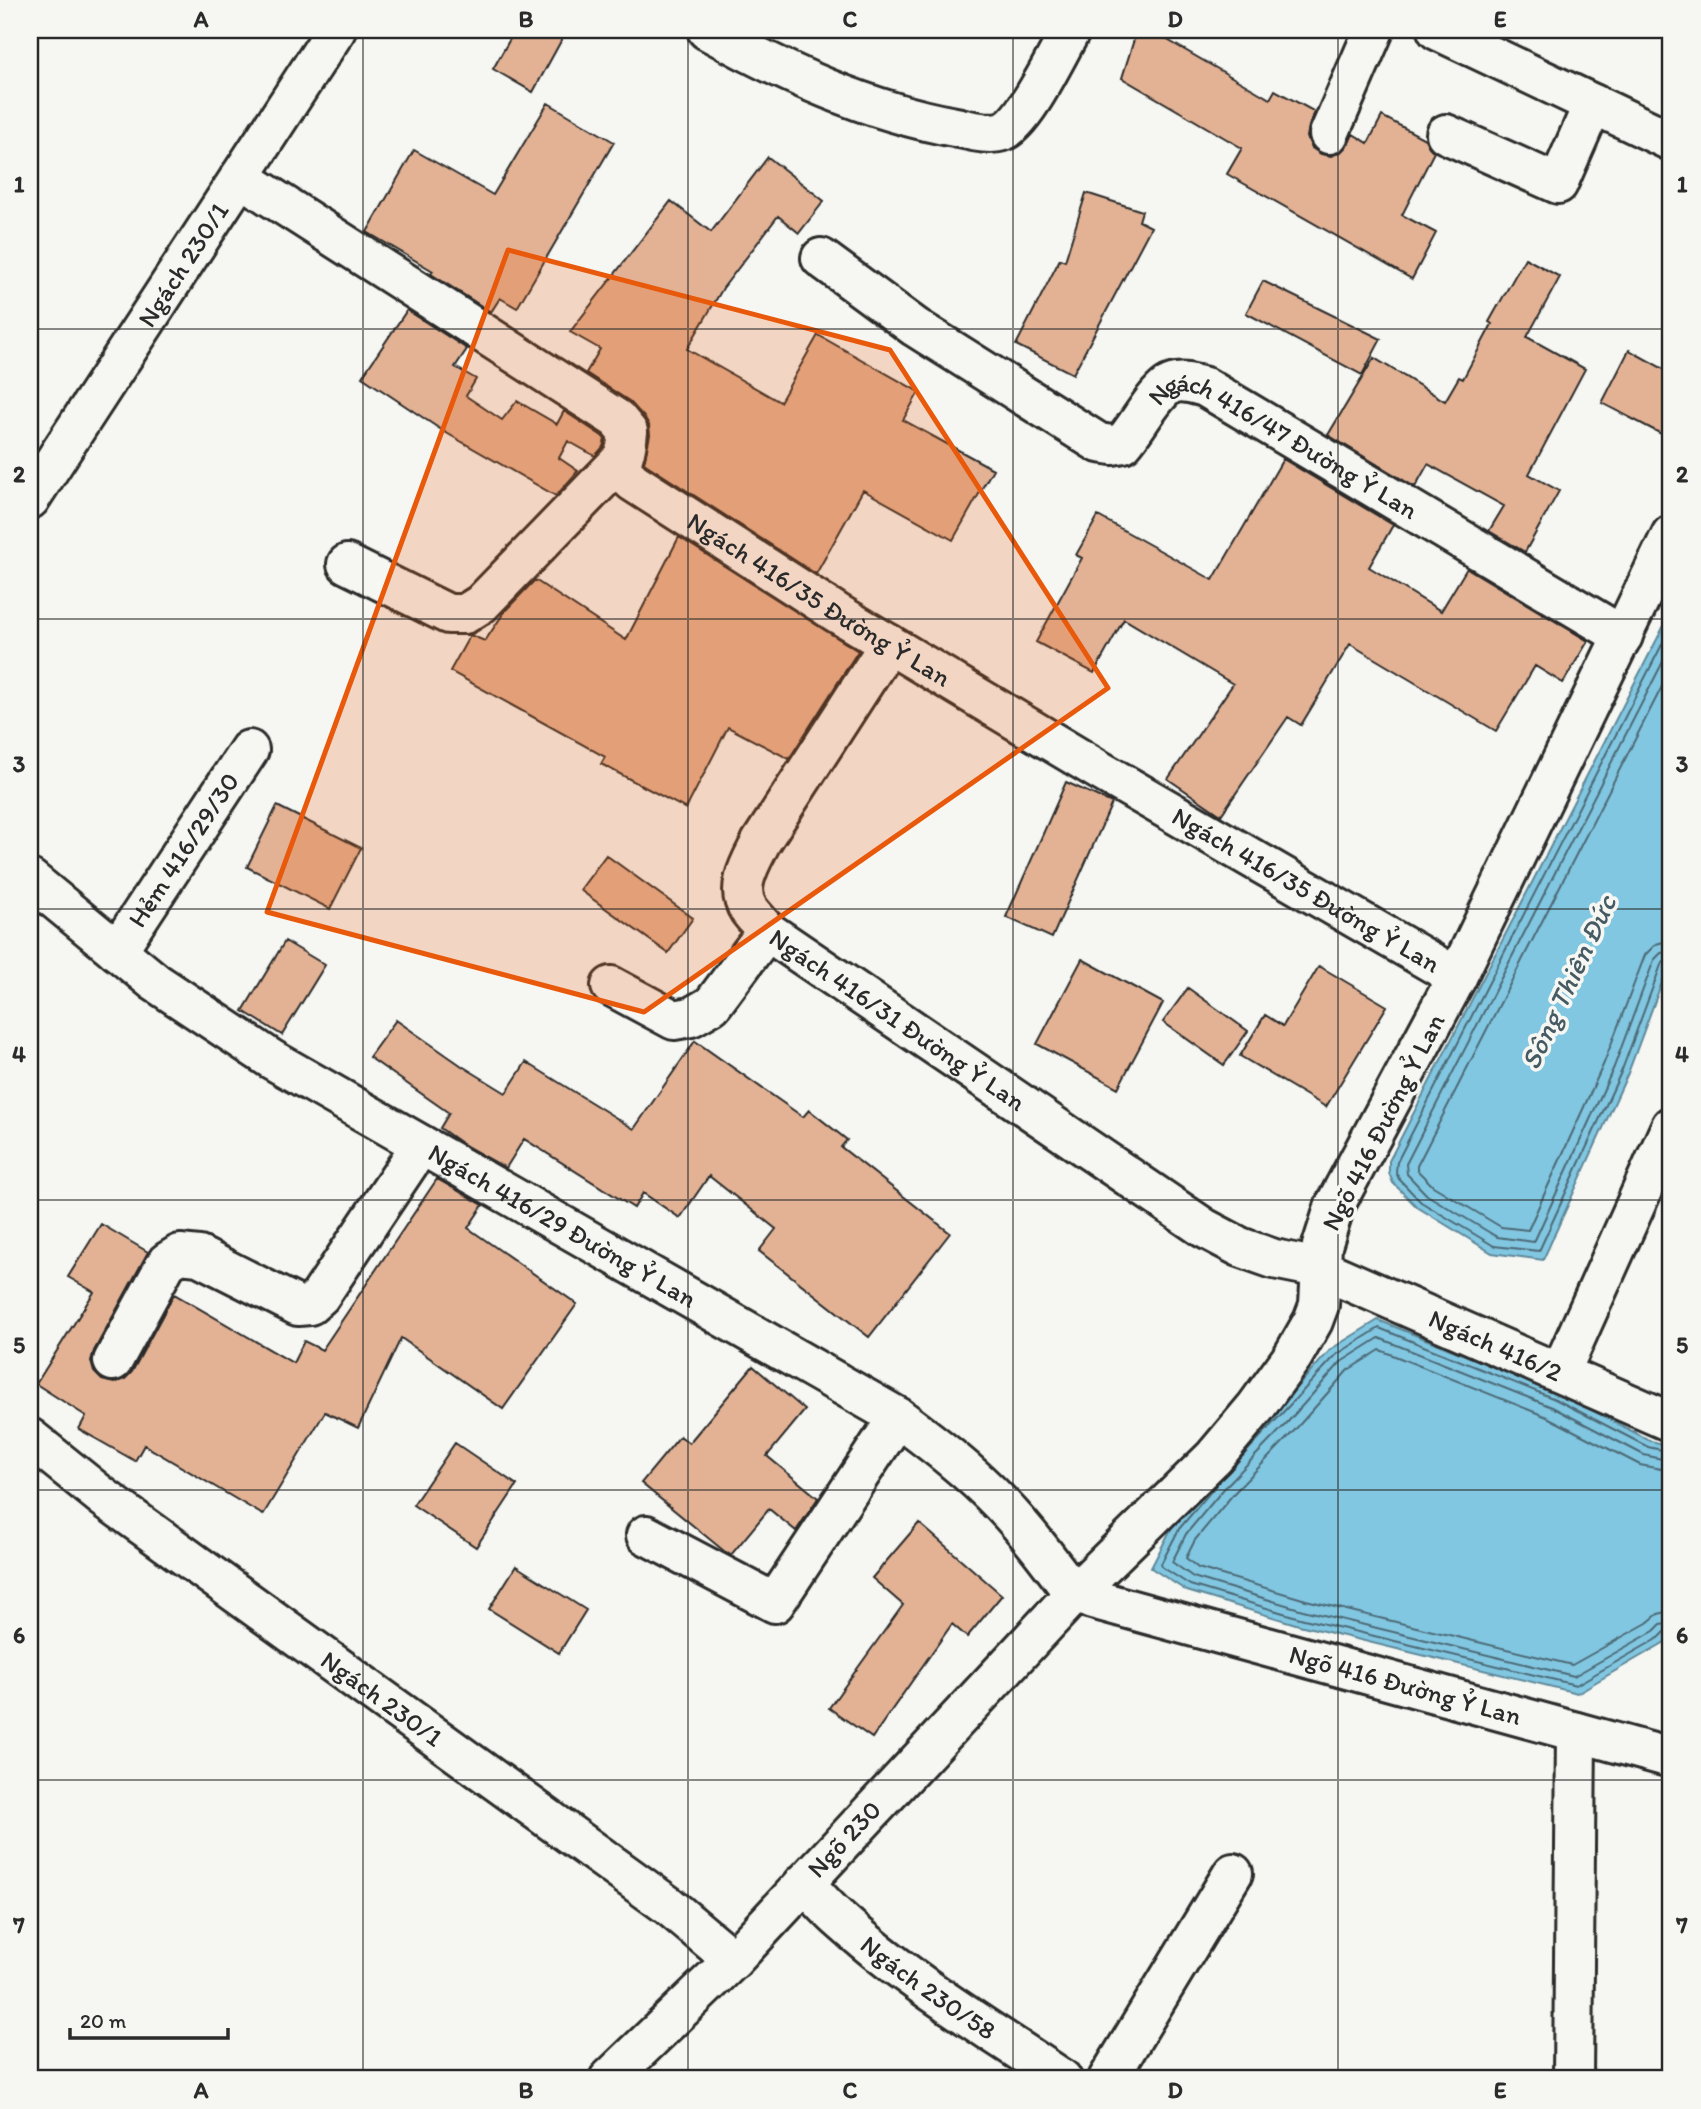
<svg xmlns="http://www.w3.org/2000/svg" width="1701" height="2109" font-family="Itim,sans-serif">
<rect width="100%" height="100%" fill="#f6f6f2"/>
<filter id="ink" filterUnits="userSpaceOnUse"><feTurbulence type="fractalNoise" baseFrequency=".0143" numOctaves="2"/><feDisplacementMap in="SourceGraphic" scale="14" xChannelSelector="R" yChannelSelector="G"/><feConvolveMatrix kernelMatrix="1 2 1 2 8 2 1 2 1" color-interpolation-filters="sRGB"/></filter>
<g filter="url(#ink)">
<path fill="#81c7e2" stroke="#5f8999" stroke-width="2" d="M 1671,612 L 1671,958 L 1628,1073 L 1543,1260 L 1492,1253 L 1417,1207 L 1393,1183 L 1389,1173 L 1389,1161 Z
M 1378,1320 L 1559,1393 L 1651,1441 L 1671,1446 L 1671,1634 L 1665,1642 L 1577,1693 L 1299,1625 L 1187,1591 L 1151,1568 L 1173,1525 L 1215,1475 L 1274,1413 L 1331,1349 Z"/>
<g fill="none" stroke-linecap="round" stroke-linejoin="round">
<path stroke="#4d6974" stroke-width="2" d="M 1671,627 L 1397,1162 L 1396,1172 L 1399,1179 L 1421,1202 L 1494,1246 L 1539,1251 L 1622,1070 L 1661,965 L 1665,961 L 1671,960
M 1671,646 L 1406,1164 L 1407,1174 L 1427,1195 L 1497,1237 L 1534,1242 L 1614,1067 L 1654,960 L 1661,953 L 1671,951
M 1671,669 L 1417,1166 L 1417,1170 L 1433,1186 L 1501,1227 L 1528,1230 L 1604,1063 L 1645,955 L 1656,944 L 1671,940
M 1238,1461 L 1336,1355 L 1379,1328 L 1555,1399 L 1648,1447 L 1671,1452
M 1671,1461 L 1644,1455 L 1552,1407 L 1379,1338 L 1341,1362 L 1286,1424 L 1227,1485 L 1186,1534 L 1172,1562 L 1193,1577 L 1303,1610 L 1574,1676 L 1654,1631 L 1661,1624 L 1671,1622
M 1671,1471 L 1640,1465 L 1547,1417 L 1380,1350 L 1348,1370 L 1294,1431 L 1235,1492 L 1195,1540 L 1186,1558 L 1198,1568 L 1306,1600 L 1572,1665 L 1647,1623 L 1658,1614 L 1671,1611
M 1217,1484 L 1179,1529 L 1161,1564 L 1162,1567 L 1190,1585 L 1300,1618 L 1576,1685 L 1660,1637 L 1665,1632 L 1671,1631"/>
</g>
<path fill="#e3b294" stroke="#2b2b2b" stroke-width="2" d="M 515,30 L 567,30 L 533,92 L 493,69 Z
M 1137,30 L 1150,30 L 1270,99 L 1275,90 L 1315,112 L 1309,126 L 1307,137 L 1312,148 L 1321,154 L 1331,156 L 1341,152 L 1349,143 L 1353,134 L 1368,143 L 1382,116 L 1425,139 L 1429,147 L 1434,152 L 1402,215 L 1436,233 L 1412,279 L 1227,174 L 1242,148 L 1122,78 Z
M 548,103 L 614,142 L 517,308 L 500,298 L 491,312 L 431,274 L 433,271 L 367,232 L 414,150 L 493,195 Z
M 768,157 L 824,201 L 799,233 L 778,216 L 723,288 L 687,349 L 780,402 L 818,335 L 919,392 L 903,420 L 993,469 L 953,540 L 863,490 L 816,574 L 647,465 L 644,463 L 650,435 L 649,425 L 645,418 L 629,401 L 586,373 L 600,349 L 570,332 L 671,201 L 711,232 Z
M 1086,193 L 1142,211 L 1139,221 L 1151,227 L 1073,374 L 1016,345 L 1060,259 L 1065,261 Z
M 1525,258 L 1560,277 L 1527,337 L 1585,369 L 1529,474 L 1559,491 L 1525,552 L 1489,531 L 1504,506 L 1428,464 L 1415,487 L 1328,435 L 1374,358 L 1445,401 L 1459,377 L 1463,379 L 1492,324 L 1489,322 Z
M 1263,281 L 1381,339 L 1362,375 L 1246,313 Z
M 407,310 L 467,349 L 455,367 L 476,379 L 466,396 L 502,420 L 517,401 L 557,424 L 564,411 L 602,436 L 605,439 L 603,447 L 595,456 L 568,441 L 559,458 L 578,471 L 556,496 L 443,431 L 362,377 Z
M 1629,350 L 1671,373 L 1671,439 L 1602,403 Z
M 1283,459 L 1393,525 L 1369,567 L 1441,611 L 1467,568 L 1588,641 L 1563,683 L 1535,666 L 1496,731 L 1350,644 L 1301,725 L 1288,717 L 1221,815 L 1168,779 L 1233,684 L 1124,619 L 1094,673 L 1036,642 L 1082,558 L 1076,555 L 1098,516 L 1213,580 Z
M 679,537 L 858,651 L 789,759 L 728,727 L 686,809 L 601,764 L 605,757 L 450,671 L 470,635 L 485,641 L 505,611 L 535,580 L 626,640 Z
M 1066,782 L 1112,803 L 1052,938 L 1006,917 Z
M 277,806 L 361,848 L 330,909 L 247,867 Z
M 606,855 L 693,918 L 668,953 L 580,890 Z
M 285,941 L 325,965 L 282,1035 L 243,1011 Z
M 1082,959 L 1163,1003 L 1118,1088 L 1037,1044 Z
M 1319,966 L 1387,1006 L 1326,1107 L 1240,1056 L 1265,1015 L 1283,1026 Z
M 1188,988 L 1248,1031 L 1224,1065 L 1163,1022 Z
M 396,1020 L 462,1066 L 506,1093 L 526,1062 L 634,1129 L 695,1041 L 803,1117 L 809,1110 L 847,1140 L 841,1147 L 950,1233 L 869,1337 L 759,1251 L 776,1229 L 709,1176 L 680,1218 L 643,1193 L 634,1208 L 524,1139 L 506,1168 L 461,1143 L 440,1128 L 449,1113 L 369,1057 Z
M 437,1179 L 483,1205 L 468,1228 L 577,1304 L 503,1409 L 401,1338 L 358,1428 L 325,1412 L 263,1515 L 144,1445 L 135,1461 L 79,1429 L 86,1416 L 36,1384 L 94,1292 L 68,1277 L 101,1224 L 148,1252 L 94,1351 L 91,1361 L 94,1372 L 102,1380 L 114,1383 L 125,1379 L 132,1372 L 174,1294 L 293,1363 L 304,1341 L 322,1350 Z
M 753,1366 L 805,1410 L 767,1456 L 818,1498 L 796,1531 L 769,1509 L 731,1555 L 724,1551 L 641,1483 L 680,1436 L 689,1443 Z
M 455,1443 L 517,1485 L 476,1547 L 413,1505 Z
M 919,1523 L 1002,1595 L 967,1637 L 952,1624 L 872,1738 L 829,1708 L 903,1605 L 872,1578 Z
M 516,1566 L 586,1610 L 559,1653 L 489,1609 Z"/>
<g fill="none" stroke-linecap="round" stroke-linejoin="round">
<defs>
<g id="minor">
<path d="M 707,30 C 785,73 867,111 955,127 C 970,130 988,136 1003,131 C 1025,123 1058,52 1071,30"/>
<path d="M 1437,30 L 1671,141"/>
<path d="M 1329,134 L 1374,30"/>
<path d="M 1446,134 L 1558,184 L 1593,104"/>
<path id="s1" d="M 240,177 L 617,419 L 628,432 C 627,438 627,445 625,451 C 620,468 619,469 633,482 L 837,613 L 1099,770 L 1457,977"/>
<path id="s2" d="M 821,258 L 915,327 L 1099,443 L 1112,445 L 1123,443 C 1136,429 1153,396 1168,386 C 1179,379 1194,384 1205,387 L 1623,636"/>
<path id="s3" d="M 30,499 L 336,30"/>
<path id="s4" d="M 1671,535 L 1457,977 L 1335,1205 L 1322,1246 L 1319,1305 L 1313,1321 L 1293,1356 L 1256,1407 L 1214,1457 L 1074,1594 L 1671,1758"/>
<path d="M 347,564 L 448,614 L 465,614 L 481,604 L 620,461"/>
<path id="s5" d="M 889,644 L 761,842 C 751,862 734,888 749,910 C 754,917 761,924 767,931 L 1204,1228 L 1240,1247 L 1274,1259 L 1319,1268 L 1671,1422"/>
<path id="s6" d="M 30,879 L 155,982 L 271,1059 L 898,1417 C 934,1444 971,1472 1002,1505 C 1028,1532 1051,1563 1074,1594 L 733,1960 L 609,2079"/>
<path id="s7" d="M 117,951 L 249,750"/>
<path d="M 611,986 L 674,1020 L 691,1017 L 712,1005 L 767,931"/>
<path d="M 113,1361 L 167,1262 L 180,1254 L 199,1256 L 298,1306 L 310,1305 L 320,1296 L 421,1145"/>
<path d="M 1560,1373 L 1671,1126"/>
<path id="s8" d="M 30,1438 L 103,1497 L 669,1906 L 733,1960"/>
<path d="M 646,1535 L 775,1603 L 898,1417"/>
<path id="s9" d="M 804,1883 C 815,1894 826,1907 838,1918 C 906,1980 987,2028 1062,2079"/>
<path d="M 1108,2079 L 1233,1873"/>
<path d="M 1573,2079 L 1576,1732"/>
</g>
</defs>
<use href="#minor" stroke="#2b2b2b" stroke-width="44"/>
<use href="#minor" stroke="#f6f6f2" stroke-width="38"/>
</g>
</g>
<path fill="#e8590c" fill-opacity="0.2" stroke="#e8590c" stroke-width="5" stroke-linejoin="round" d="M 508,250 L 890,350 L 1108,688 L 644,1012 L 267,912 Z"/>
<path fill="none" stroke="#2b2b2b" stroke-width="2" stroke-opacity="0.55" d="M 363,30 L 363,2079M 688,30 L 688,2079M 1013,30 L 1013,2079M 1338,30 L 1338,2079M 30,329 L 1671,329M 30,619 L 1671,619M 30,909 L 1671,909M 30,1200 L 1671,1200M 30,1490 L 1671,1490M 30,1780 L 1671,1780"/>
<g text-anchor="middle" stroke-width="7" stroke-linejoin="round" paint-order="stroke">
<g font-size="26" fill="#2b2b2b" stroke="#f6f6f2">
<text dy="9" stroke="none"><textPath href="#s3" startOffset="280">Ngách 230/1</textPath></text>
<text dy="9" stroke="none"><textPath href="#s2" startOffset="562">Ngách 416/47 Đường Ỷ Lan</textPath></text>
<text dy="9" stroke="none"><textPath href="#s1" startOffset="740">Ngách 416/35 Đường Ỷ Lan</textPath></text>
<text dy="9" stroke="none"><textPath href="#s7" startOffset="121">Hẻm 416/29/30</textPath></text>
<text dy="9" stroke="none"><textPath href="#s1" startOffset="1307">Ngách 416/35 Đường Ỷ Lan</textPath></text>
<text dy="9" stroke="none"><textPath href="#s5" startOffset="494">Ngách 416/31 Đường Ỷ Lan</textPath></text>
<text transform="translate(1383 1122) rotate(-63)" y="9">Ngõ 416 Đường Ỷ Lan</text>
<text dy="9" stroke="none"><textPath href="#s6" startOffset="637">Ngách 416/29 Đường Ỷ Lan</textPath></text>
<text dy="9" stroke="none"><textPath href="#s5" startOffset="1180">Ngách 416/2</textPath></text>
<text dy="9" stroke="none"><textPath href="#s4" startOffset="1577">Ngõ 416 Đường Ỷ Lan</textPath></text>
<text dy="9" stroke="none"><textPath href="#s8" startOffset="438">Ngách 230/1</textPath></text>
<text transform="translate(844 1839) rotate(-47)" y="9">Ngõ 230</text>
<text dy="9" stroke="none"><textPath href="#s9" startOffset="163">Ngách 230/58</textPath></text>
</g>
<g font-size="28" font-style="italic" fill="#455a62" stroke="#f6f6f2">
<text transform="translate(1568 982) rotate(-65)" y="10">Sông Thiên Đức</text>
</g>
</g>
<rect width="1701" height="2109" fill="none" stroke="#f6f6f2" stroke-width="77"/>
<path d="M70 2028v10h158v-10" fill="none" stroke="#2b2b2b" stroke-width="3.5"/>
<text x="80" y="2028" font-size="21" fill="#2b2b2b" stroke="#f6f6f2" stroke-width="5" paint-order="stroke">20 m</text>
<rect x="38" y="38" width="1624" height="2032" fill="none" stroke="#2b2b2b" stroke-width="2.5"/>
<g font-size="23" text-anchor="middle" font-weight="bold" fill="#2b2b2b">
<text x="201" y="27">A</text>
<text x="526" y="27">B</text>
<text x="850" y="27">C</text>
<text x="1175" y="27">D</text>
<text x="1500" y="27">E</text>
<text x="19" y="192">1</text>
<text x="1682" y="192">1</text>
<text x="19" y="482">2</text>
<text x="1682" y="482">2</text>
<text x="19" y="772">3</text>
<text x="1682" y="772">3</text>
<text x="19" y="1062">4</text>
<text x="1682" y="1062">4</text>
<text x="19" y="1353">5</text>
<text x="1682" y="1353">5</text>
<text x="19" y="1643">6</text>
<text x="1682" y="1643">6</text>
<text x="19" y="1933">7</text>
<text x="1682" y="1933">7</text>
<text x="201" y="2098">A</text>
<text x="526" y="2098">B</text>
<text x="850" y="2098">C</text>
<text x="1175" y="2098">D</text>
<text x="1500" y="2098">E</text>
</g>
</svg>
